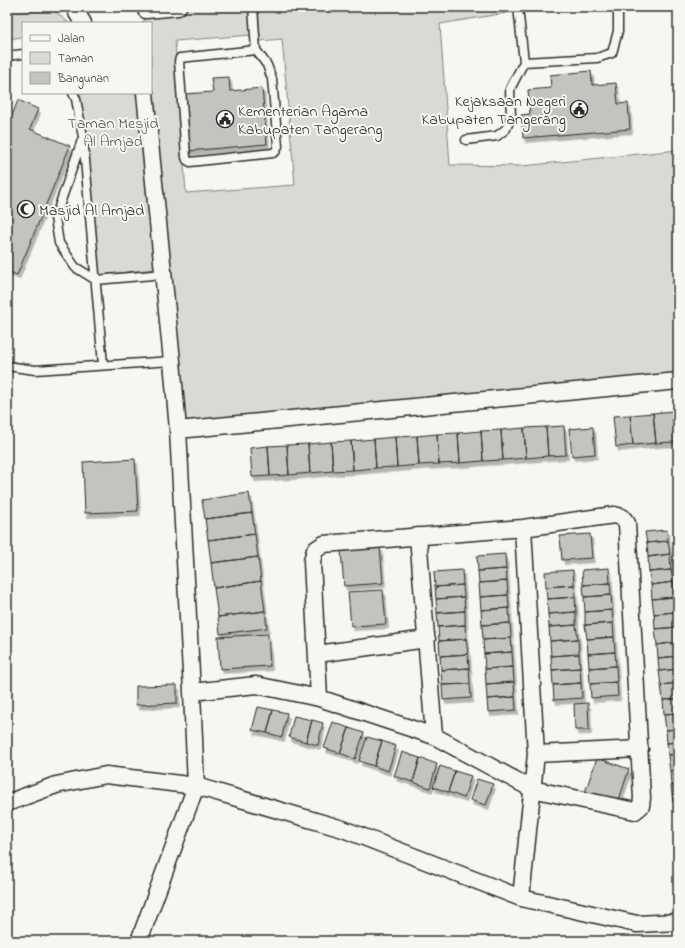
<svg xmlns="http://www.w3.org/2000/svg" width="685" height="948" font-family="'Indie Flower',sans-serif">
<defs>
<filter id="shadow"><feDropShadow dx="2.5" dy="4.5" stdDeviation="0" flood-color="#0004"/></filter>
</defs>
<rect width="100%" height="100%" fill="#f6f6f2"/>
<filter id="ink" filterUnits="userSpaceOnUse"><feTurbulence type="fractalNoise" baseFrequency=".025" numOctaves="2"/><feDisplacementMap in="SourceGraphic" scale="8" xChannelSelector="R" yChannelSelector="G"/><feConvolveMatrix kernelMatrix="1 2 1 2 8 2 1 2 1" color-interpolation-filters="sRGB"/></filter>
<g filter="url(#ink)">
<path fill="#d9d9d5" stroke="#828280" d="M 200,7 L 251,7 L 252,35 L 175,41 L 186,193 L 295,185 L 282,39 L 260,41 L 258,7 L 512,7 L 512,12 L 440,24 L 450,165 L 522,166 L 678,150 L 678,376 L 179,428 L 151,93 L 151,23 L 142,23 L 149,13 Z
M 53,10 L 69,23 L 23,23 L 23,37 L 7,39 L 7,13 Z
M 80,93 L 138,93 L 155,269 L 99,275 Z"/>
<path fill="#c3c3c0" stroke="#2b2b2b" filter="url(#shadow)" d="M 591,71 L 592,85 L 616,83 L 618,104 L 628,103 L 630,129 L 523,138 L 521,115 L 530,114 L 528,90 L 551,88 L 550,75 Z
M 229,77 L 230,91 L 262,88 L 267,144 L 188,151 L 184,94 L 213,92 L 211,78 Z
M 18,100 L 38,109 L 30,129 L 70,146 L 17,275 L 7,271 L 7,119 L 10,121 Z
M 673,411 L 675,442 L 656,443 L 653,413 Z
M 653,413 L 656,443 L 633,445 L 630,415 Z
M 630,415 L 633,445 L 616,447 L 613,416 Z
M 564,426 L 566,455 L 548,456 L 546,427 Z
M 546,427 L 548,456 L 526,458 L 524,428 Z
M 593,427 L 595,454 L 572,456 L 569,429 Z
M 524,428 L 526,458 L 503,460 L 501,430 Z
M 501,430 L 503,460 L 483,461 L 481,431 Z
M 481,431 L 483,461 L 460,463 L 458,433 Z
M 458,433 L 460,463 L 439,464 L 437,434 Z
M 437,434 L 439,464 L 419,465 L 417,436 Z
M 417,436 L 419,465 L 397,467 L 395,437 Z
M 395,437 L 397,467 L 376,468 L 374,439 Z
M 374,439 L 376,468 L 353,470 L 351,441 Z
M 351,441 L 353,470 L 333,471 L 331,442 Z
M 331,442 L 333,471 L 310,473 L 308,444 Z
M 308,444 L 310,473 L 289,475 L 287,445 Z
M 287,445 L 289,475 L 270,476 L 268,446 Z
M 268,446 L 270,476 L 252,477 L 250,448 Z
M 135,459 L 138,511 L 85,513 L 83,462 Z
M 249,493 L 252,513 L 205,519 L 202,500 Z
M 252,513 L 255,534 L 208,540 L 205,519 Z
M 667,530 L 668,541 L 647,543 L 645,532 Z
M 255,534 L 258,557 L 211,563 L 208,540 Z
M 590,534 L 592,558 L 562,560 L 560,536 Z
M 668,541 L 670,554 L 648,557 L 647,543 Z
M 380,547 L 383,583 L 344,586 L 341,551 Z
M 505,554 L 506,569 L 478,571 L 477,556 Z
M 670,554 L 671,570 L 649,572 L 648,557 Z
M 258,557 L 261,581 L 214,588 L 211,563 Z
M 609,568 L 610,583 L 583,585 L 582,570 Z
M 506,569 L 507,581 L 479,583 L 478,571 Z
M 462,570 L 463,585 L 435,587 L 434,572 Z
M 573,570 L 574,585 L 546,587 L 545,572 Z
M 671,570 L 673,582 L 651,585 L 649,572 Z
M 261,581 L 265,611 L 218,617 L 214,588 Z
M 507,581 L 508,595 L 480,597 L 479,583 Z
M 673,582 L 674,597 L 652,599 L 651,585 Z
M 610,583 L 611,595 L 584,597 L 583,585 Z
M 463,585 L 464,597 L 436,599 L 435,587 Z
M 574,585 L 575,597 L 547,599 L 546,587 Z
M 383,590 L 386,624 L 351,626 L 348,592 Z
M 508,595 L 509,608 L 481,610 L 480,597 Z
M 611,595 L 612,610 L 585,612 L 584,597 Z
M 464,597 L 465,611 L 437,613 L 436,599 Z
M 575,597 L 576,612 L 548,614 L 547,599 Z
M 674,597 L 675,612 L 654,614 L 652,599 Z
M 509,608 L 510,623 L 482,625 L 481,610 Z
M 612,610 L 613,623 L 585,625 L 585,612 Z
M 265,611 L 267,628 L 220,634 L 218,617 Z
M 465,611 L 465,625 L 438,627 L 437,613 Z
M 576,612 L 576,625 L 549,627 L 548,614 Z
M 675,612 L 677,627 L 655,629 L 654,614 Z
M 510,623 L 511,638 L 483,640 L 482,625 Z
M 613,623 L 614,637 L 587,639 L 585,625 Z
M 465,625 L 466,639 L 439,641 L 438,627 Z
M 576,625 L 578,639 L 550,641 L 549,627 Z
M 677,627 L 678,642 L 657,645 L 655,629 Z
M 268,634 L 270,666 L 220,669 L 218,637 Z
M 614,637 L 615,652 L 588,654 L 587,639 Z
M 511,638 L 512,652 L 484,654 L 483,640 Z
M 466,639 L 468,654 L 440,656 L 439,641 Z
M 578,639 L 579,654 L 551,656 L 550,641 Z
M 678,642 L 678,656 L 658,658 L 657,645 Z
M 512,652 L 513,667 L 485,669 L 484,654 Z
M 615,652 L 616,666 L 589,668 L 588,654 Z
M 468,654 L 469,668 L 441,670 L 440,656 Z
M 579,654 L 580,668 L 552,670 L 551,656 Z
M 678,656 L 678,669 L 659,671 L 658,658 Z
M 616,666 L 617,682 L 590,684 L 589,668 Z
M 513,667 L 514,682 L 486,684 L 485,669 Z
M 469,668 L 470,684 L 442,685 L 441,670 Z
M 580,668 L 581,683 L 553,685 L 552,670 Z
M 678,669 L 678,683 L 661,685 L 659,671 Z
M 514,682 L 515,697 L 487,699 L 486,684 Z
M 617,682 L 618,696 L 591,698 L 590,684 Z
M 581,683 L 582,698 L 554,700 L 553,685 Z
M 678,683 L 678,699 L 663,700 L 661,685 Z
M 470,684 L 471,698 L 443,700 L 442,685 Z
M 177,685 L 177,703 L 136,705 L 136,686 Z
M 515,697 L 516,710 L 488,712 L 487,699 Z
M 678,699 L 678,713 L 664,714 L 663,700 Z
M 588,703 L 589,730 L 575,730 L 574,704 Z
M 258,707 L 273,710 L 267,733 L 252,730 Z
M 273,710 L 287,713 L 282,737 L 267,733 Z
M 678,713 L 678,729 L 666,730 L 664,714 Z
M 294,716 L 312,720 L 306,742 L 289,737 Z
M 312,720 L 323,723 L 318,745 L 306,742 Z
M 333,722 L 349,728 L 340,753 L 324,748 Z
M 349,728 L 364,733 L 355,759 L 340,753 Z
M 678,729 L 678,742 L 667,743 L 666,730 Z
M 367,737 L 382,741 L 374,766 L 359,761 Z
M 382,741 L 396,746 L 388,771 L 374,766 Z
M 678,742 L 678,754 L 668,755 L 667,743 Z
M 402,752 L 420,758 L 413,782 L 394,776 Z
M 678,754 L 678,770 L 670,771 L 668,755 Z
M 420,758 L 437,764 L 430,788 L 413,782 Z
M 597,758 L 629,769 L 617,806 L 584,795 Z
M 440,766 L 455,771 L 448,792 L 433,787 Z
M 678,770 L 678,785 L 671,786 L 670,771 Z
M 455,771 L 471,776 L 464,798 L 448,792 Z
M 477,779 L 493,784 L 486,805 L 470,800 Z
M 678,785 L 678,801 L 673,802 L 671,786 Z"/>
<g fill="none" stroke-linecap="round" stroke-linejoin="round">
<defs>
<path id="lane" d="M 253,7 L 256,50 L 267,65 L 272,79 L 278,146 L 276,151 L 273,153 L 190,162 L 187,160 L 186,157 L 179,61 L 180,58 L 256,50
M 518,7 L 524,62 L 597,58 L 612,53 L 618,31 L 618,7
M 7,56 L 23,54
M 73,93 L 76,99 L 83,137 L 103,365
M 82,140 L 55,218 L 59,243 L 75,267 L 96,280 L 164,274
M 466,140 L 497,136 L 506,129 L 511,117 L 510,89 L 524,62
M 7,366 L 35,370 L 172,361"/>
<path id="street" d="M 76,7 L 77,13 L 83,23
M 146,10 L 178,7
M 178,430 L 678,381
M 418,536 L 434,736
M 317,654 L 427,639
M 192,692 L 256,685 L 319,698 L 434,736 L 532,789 L 635,811 L 641,806 L 642,798 L 627,523 L 622,517 L 614,515 L 523,528 L 324,544 L 315,550 L 312,561 L 319,698
M 536,754 L 640,749
M 7,803 L 56,785 L 106,775 L 196,786 L 343,829 L 521,898 L 637,924 L 678,922
M 521,898 L 536,754 L 523,528
M 139,941 L 196,786 L 192,692 L 178,430 L 172,361 L 145,93"/>
</defs>
<use href="#lane" stroke="#2b2b2b" stroke-width="11"/>
<use href="#street" stroke="#2b2b2b" stroke-width="19"/>
<use href="#lane" stroke="#f6f6f2" stroke-width="8"/>
<use href="#street" stroke="#f6f6f2" stroke-width="16"/>
</g>
</g>
<defs>
<symbol id="civic-ring" viewBox="-11 -11 22 22"><circle r="9.5" fill="#f6f6f2" stroke="#2b2b2b" stroke-width="1.5"/><path d="M-.6-6.5H3V-4.5H.6V-3L4-1V1h2V6H-6V1h2V-1L-.6-3ZM-1.2 2.5V6h2.4V2.5Z" fill="#2b2b2b"/></symbol>
<symbol id="mosque-ring" viewBox="-11 -11 22 22"><circle r="9.5" fill="#f6f6f2" stroke="#2b2b2b" stroke-width="1.5"/><path d="M3.5-4.9A6 6 0 1 0 3.5 4.9A5 5 0 1 1 3.5-4.9Z" fill="#2b2b2b"/></symbol>
</defs>
<g fill-rule="evenodd">
<use href="#civic-ring" x="569" y="99" width="20" height="20"/>
<use href="#civic-ring" x="215" y="109" width="20" height="20"/>
<use href="#mosque-ring" x="16" y="199" width="20" height="20"/>
</g>
<g text-anchor="middle" stroke-width="4" stroke-linejoin="round" paint-order="stroke">
<g font-size="16" fill="#2b2b2b" stroke="#f6f6f2" text-anchor="start">
<text x="566" y="106" text-anchor="end">Kejaksaan Negeri<tspan x="566" dy="18">Kabupaten Tangerang</tspan></text>
<text x="238" y="116">Kementerian Agama<tspan x="238" dy="18">Kabupaten Tangerang</tspan></text>
<text x="39" y="215">Masjid Al Amjad</text>
</g>
<g font-size="16" fill="#565656" stroke="#f6f6f2">
<text x="113" y="128">Taman Mesjid<tspan x="113" dy="18">Al Amjad</tspan></text>
</g>
</g>
<rect width="685" height="948" fill="none" stroke="#f6f6f2" stroke-width="24"/>
<rect x="12" y="12" width="661" height="924" fill="none" stroke="#2b2b2b" stroke-width="1.5" filter="url(#ink)"/>
<rect x="22" y="22" width="130" height="72" fill="#f6f6f2" stroke="#a5a5a2"/>
<rect x="30" y="35" width="20" height="6" fill="#f6f6f2" stroke="#a5a5a2"/>
<text x="58" y="42" font-size="12" fill="#2b2b2b">Jalan</text>
<rect x="30" y="52" width="20" height="12" fill="#d9d9d5" stroke="#a5a5a2"/>
<text x="58" y="62" font-size="12" fill="#2b2b2b">Taman</text>
<rect x="30" y="72" width="20" height="12" fill="#c3c3c0" stroke="#a5a5a2"/>
<text x="58" y="82" font-size="12" fill="#2b2b2b">Bangunan</text>
</svg>
